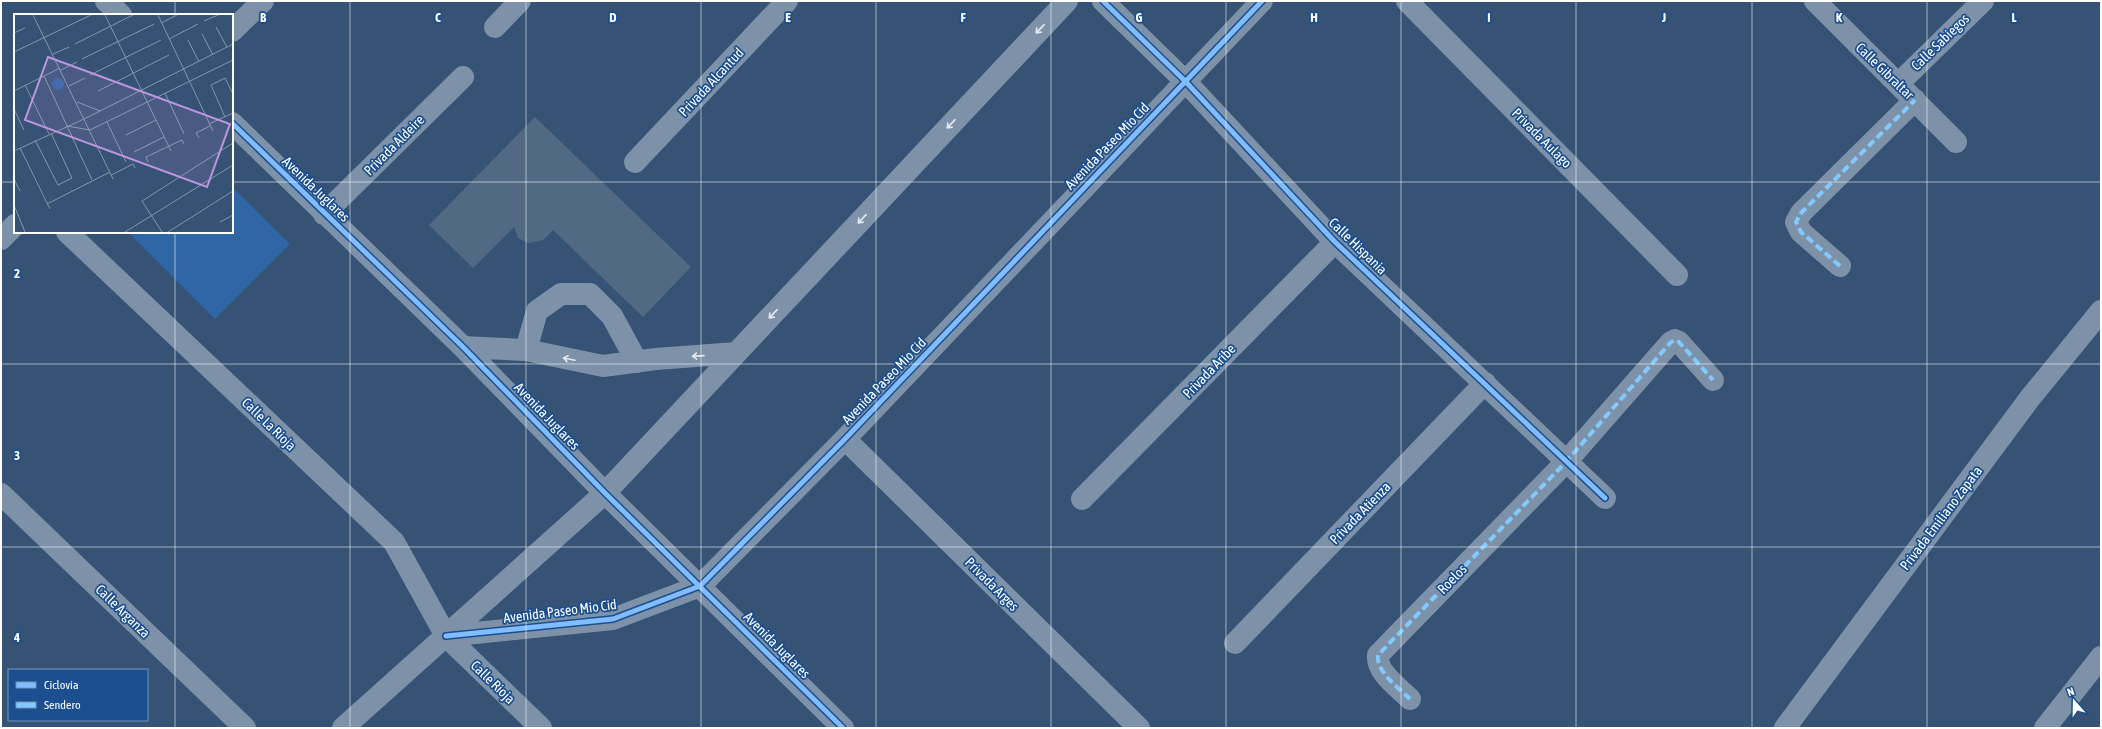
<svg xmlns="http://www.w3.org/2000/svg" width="2102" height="729" font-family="'Asap Condensed',sans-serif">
<rect width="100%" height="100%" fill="#365274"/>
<path fill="#2f66a5" d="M 232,187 L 290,244 L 215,319 L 128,232 L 232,232 Z"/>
<path fill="#526984" d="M 535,117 L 691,267 L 643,317 L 553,230 L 543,240 L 528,243 L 518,238 L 514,227 L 473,268 L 429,225 Z"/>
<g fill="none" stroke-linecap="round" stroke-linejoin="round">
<path stroke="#7d92a8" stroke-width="22" d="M 106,1 L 121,15
M 1103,1 L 1185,81 L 1335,242 L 1605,498
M 1407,1 L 1677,275
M 1815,1 L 1956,142
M 495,27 L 520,1
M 232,31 L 263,1
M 1898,84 L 1983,1
M 232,123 L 463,347 L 605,493 L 843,728
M 635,162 L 787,1
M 324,214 L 463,77
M 67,232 L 394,542 L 446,636 L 541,728
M 1,239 L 15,225
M 1840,266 L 1801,232 L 1796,222 L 1801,213 L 1915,100
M 463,347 L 526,350 L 603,366 L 656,359 L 736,353
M 526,350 L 537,311 L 561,294 L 590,294 L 612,316 L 637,362
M 845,439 L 1139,728
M 1,494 L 245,728
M 1082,499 L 1335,242
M 446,636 L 613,619 L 700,586 L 845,439 L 1262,1
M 1235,643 L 1485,383
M 1410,699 C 1398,687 1376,672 1378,655 L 1565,463 L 1671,342 L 1675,340 L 1679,342 L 1713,380
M 343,728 L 605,493 L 1067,1
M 1785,728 L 2030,398 L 2101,311
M 2045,728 L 2101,657"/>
<path stroke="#80caff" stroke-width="4" stroke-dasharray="8 4" stroke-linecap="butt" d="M 1840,266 L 1801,232 L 1796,222 L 1801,213 L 1915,100
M 1410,699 C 1398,687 1376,672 1378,655 L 1565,463 L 1671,342 L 1675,340 L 1679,342 L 1713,380"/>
<defs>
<path id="cycleway" d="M 1103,1 L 1185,81 L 1335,242 L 1605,498
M 232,123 L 463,347 L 605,493 L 843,728
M 446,636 L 613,619 L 700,586 L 845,439 L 1262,1"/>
</defs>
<use href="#cycleway" stroke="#1b4f8f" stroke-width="8"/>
<use href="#cycleway" stroke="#80bcff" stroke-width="5"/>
</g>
<defs><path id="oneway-shaft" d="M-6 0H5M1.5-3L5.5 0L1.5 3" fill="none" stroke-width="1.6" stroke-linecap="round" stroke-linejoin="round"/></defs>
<g stroke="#e5e9ee">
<use href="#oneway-shaft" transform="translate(1040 29) rotate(133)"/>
<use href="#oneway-shaft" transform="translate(951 124) rotate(133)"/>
<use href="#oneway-shaft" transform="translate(862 219) rotate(133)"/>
<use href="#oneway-shaft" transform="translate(773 314) rotate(133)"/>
<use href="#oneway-shaft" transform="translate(698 356) rotate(176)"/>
<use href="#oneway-shaft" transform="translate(569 359) rotate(-168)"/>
</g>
<path fill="none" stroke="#fff" stroke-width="1" stroke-opacity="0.55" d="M 175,1 L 175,15M 350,1 L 350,728M 526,1 L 526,728M 701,1 L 701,728M 876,1 L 876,728M 1051,1 L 1051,728M 1226,1 L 1226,728M 1401,1 L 1401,728M 1576,1 L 1576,728M 1752,1 L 1752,728M 1927,1 L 1927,728M 1,182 L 15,182M 232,182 L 2101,182M 175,232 L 175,728M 1,364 L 2101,364M 1,547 L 2101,547"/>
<g text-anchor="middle" stroke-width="3.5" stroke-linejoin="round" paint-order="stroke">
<g font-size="14" fill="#fff" stroke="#1b4f8f">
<text transform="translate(1940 42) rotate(-44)" y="5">Calle Sabiegos</text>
<text transform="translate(1885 71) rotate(44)" y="5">Calle Gibraltar</text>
<text transform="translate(711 82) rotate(-47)" y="5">Privada Alcantud</text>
<text transform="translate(1542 138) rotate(45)" y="5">Privada Aulago</text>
<text transform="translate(394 145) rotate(-45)" y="5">Privada Aldeire</text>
<text transform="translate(1107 146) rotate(-46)" y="5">Avenida Paseo Mio Cid</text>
<text transform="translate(316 189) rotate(44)" y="5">Avenida Juglares</text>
<text transform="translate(1358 246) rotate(44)" y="5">Calle Hispania</text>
<text transform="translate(1209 371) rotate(-46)" y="5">Privada Aribe</text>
<text transform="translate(884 381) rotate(-46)" y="5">Avenida Paseo Mio Cid</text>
<text transform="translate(547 416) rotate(46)" y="5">Avenida Juglares</text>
<text transform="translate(269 424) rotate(44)" y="5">Calle La Rioja</text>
<text transform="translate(1360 513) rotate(-46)" y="5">Privada Atienza</text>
<text transform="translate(1941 518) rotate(-53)" y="5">Privada Emiliano Zapata</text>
<text transform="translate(1452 579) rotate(-46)" y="5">Roelos</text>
<text transform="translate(992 584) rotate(45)" y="5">Privada Arges</text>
<text transform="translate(123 611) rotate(44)" y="5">Calle Arganza</text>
<text transform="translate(560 611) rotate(-7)" y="5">Avenida Paseo Mio Cid</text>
<text transform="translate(777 645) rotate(45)" y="5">Avenida Juglares</text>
<text transform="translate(493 682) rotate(44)" y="5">Calle Rioja</text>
</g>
</g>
<g transform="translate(14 14)">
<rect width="219" height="219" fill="#365274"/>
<path d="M38 70a6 6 0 1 1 12 0a6 6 0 1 1-12 0Z" fill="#2f66a5"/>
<path fill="none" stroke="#8697ac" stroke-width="1" d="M 19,1 L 99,165M 91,1 L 157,137M 144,1 L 199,117M 190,7 L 204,1M 147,9 L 163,1M 202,13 L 213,33M 0,19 L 11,14M 188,20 L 199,41M 155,25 L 184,10M 174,26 L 185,48M 61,30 L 119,1M 0,38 L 77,1M 39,40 L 55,33M 68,45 L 140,10M 47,56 L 63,48M 76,61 L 147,26M 30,62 L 78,166M 11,71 L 35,120M 55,72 L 71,64M 0,77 L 46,54M 84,77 L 155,41M 151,79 L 170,120M 63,88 L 86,97M 0,95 L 10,116M 211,103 L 197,71 L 211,64 L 219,80M 93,108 L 112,148M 195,110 L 219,99M 53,112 L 76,116 L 219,46M 112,121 L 142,106M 185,124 L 182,119 L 196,112M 21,126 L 44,171 L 58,164 L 37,119M 6,134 L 36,195M 0,137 L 70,105 L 219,30M 120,138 L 150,123M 134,148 L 132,143 L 168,126 L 170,130M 97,161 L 119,150 L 121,154M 0,165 L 6,177M 33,190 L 96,158M 0,191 L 11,218M 206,208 L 219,201M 111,218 L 219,151M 148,218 L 128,187 L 219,129M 154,218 L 219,177"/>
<path fill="#bd96df" fill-opacity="0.15" stroke="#bd96df" stroke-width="2" d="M 34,43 L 216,110 L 193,173 L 11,106 Z"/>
<rect width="219" height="219" fill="none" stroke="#fff" stroke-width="2"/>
</g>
<g font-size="13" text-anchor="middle" font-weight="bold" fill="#fff" stroke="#1b4f8f" stroke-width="3.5" stroke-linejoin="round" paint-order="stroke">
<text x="263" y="22">B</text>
<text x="438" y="22">C</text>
<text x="613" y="22">D</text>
<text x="788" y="22">E</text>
<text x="963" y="22">F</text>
<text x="1139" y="22">G</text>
<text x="1314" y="22">H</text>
<text x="1489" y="22">I</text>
<text x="1664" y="22">J</text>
<text x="1839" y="22">K</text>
<text x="2014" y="22">L</text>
<text x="17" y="278">2</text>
<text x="17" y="460">3</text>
<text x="17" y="642">4</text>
</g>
<rect width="2102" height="729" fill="none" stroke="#ffffff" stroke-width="4"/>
<rect x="8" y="669" width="140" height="52" fill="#1b4f8f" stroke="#7695bc"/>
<rect x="16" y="682" width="20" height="6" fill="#80bcff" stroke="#7695bc"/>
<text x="44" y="689" font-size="12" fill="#ffffff">Ciclovía</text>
<rect x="16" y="702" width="20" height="6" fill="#80caff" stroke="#7695bc"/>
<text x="44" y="709" font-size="12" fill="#ffffff">Sendero</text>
<g transform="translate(2074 701) rotate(340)" stroke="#1b4f8f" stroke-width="3" paint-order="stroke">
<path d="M0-3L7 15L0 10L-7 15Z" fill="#ffffff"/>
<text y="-6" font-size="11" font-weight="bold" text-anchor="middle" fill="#ffffff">N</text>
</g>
</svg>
